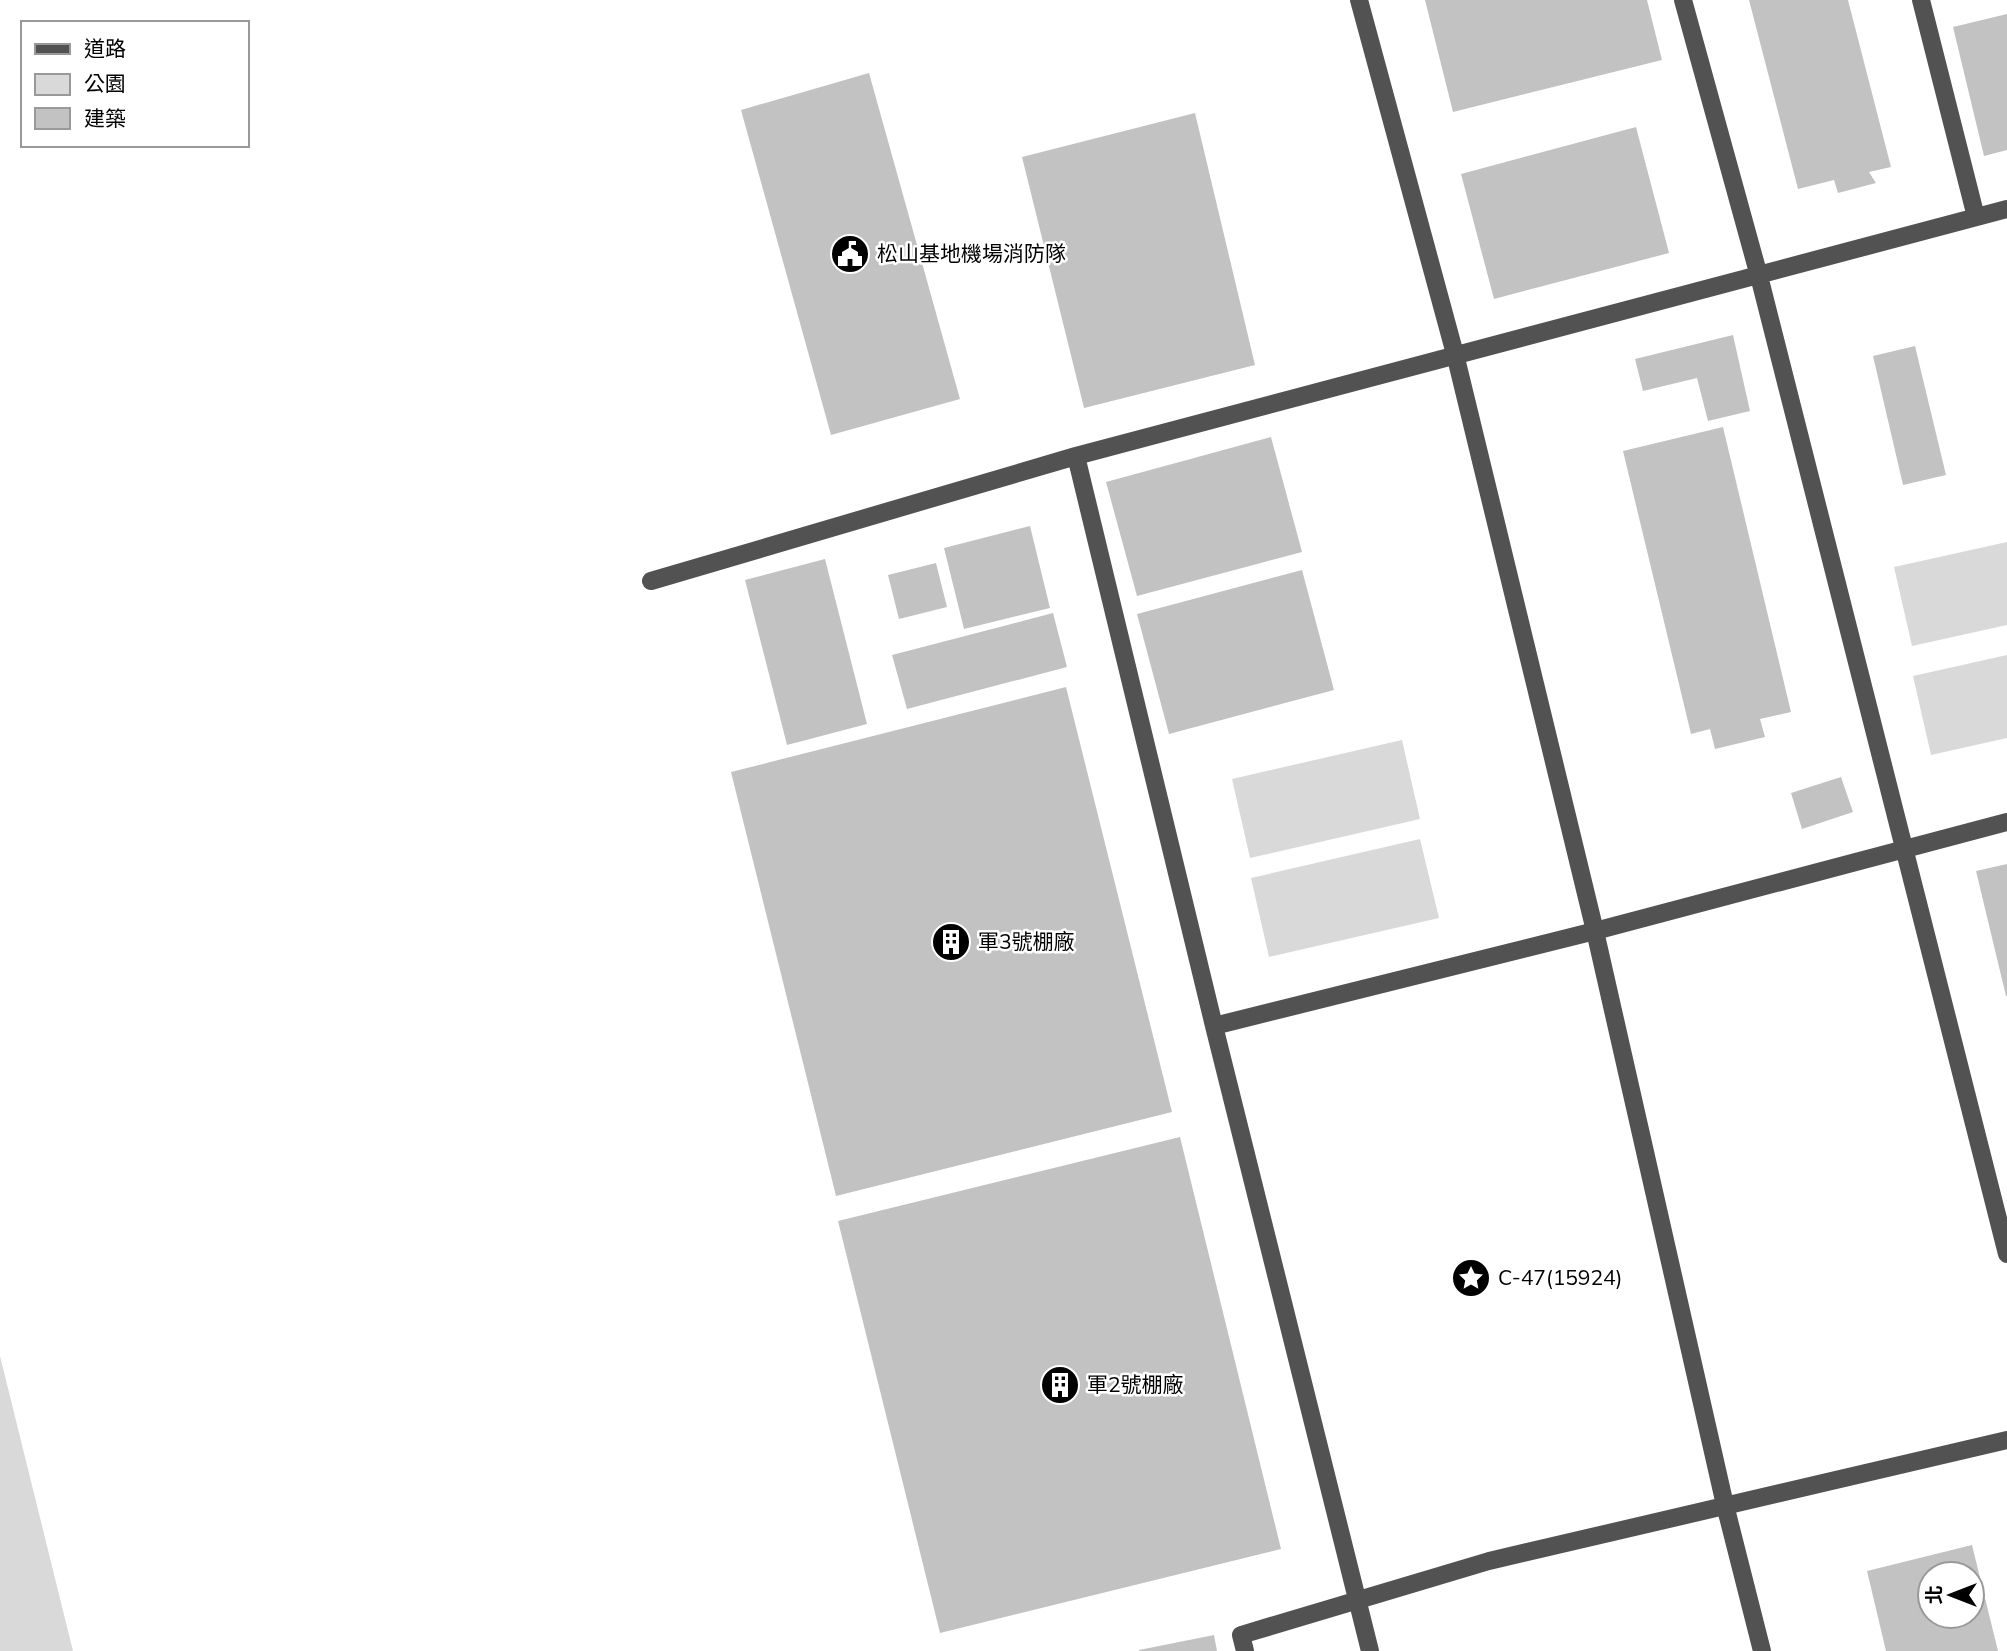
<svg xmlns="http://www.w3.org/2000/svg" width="2007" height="1651" font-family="Mulish,'Noto Sans TC',sans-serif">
<rect width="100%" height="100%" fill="#fff"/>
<path fill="#d9d9d9" d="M 2007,542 L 2007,625 L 1912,646 L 1894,567 Z
M 2007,655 L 2007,738 L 1931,755 L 1913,676 Z
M 1402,740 L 1420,819 L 1250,858 L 1232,779 Z
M 1420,839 L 1439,918 L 1269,957 L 1251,878 Z
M 0,1356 L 73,1651 L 0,1651 Z"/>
<path fill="#c2c2c2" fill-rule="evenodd" d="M 1425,0 L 1647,0 L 1662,60 L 1453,112 Z
M 1749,0 L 1848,0 L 1891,167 L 1869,172 L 1876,183 L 1838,193 L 1834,180 L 1798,189 Z
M 2007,14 L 2007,150 L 1984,156 L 1953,27 Z
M 869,73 L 960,399 L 831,435 L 741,110 Z
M 1195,113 L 1255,365 L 1084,408 L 1022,157 Z
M 1636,127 L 1669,253 L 1494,299 L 1461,174 Z
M 1733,335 L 1750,411 L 1708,421 L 1697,378 L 1643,391 L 1635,359 Z
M 1915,346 L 1946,475 L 1903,485 L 1873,356 Z
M 1723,427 L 1791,712 L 1760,719 L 1765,737 L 1715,749 L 1710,729 L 1691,734 L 1623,451 Z
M 1271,437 L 1302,552 L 1137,596 L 1106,482 Z
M 1030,526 L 1050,608 L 964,629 L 944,548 Z
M 825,559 L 867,724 L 787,745 L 745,580 Z
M 936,563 L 947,607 L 899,619 L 888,575 Z
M 1302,570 L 1334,690 L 1169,734 L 1137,614 Z
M 1053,613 L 1067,667 L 907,709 L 892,655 Z
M 1066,687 L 1172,1112 L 836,1196 L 731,772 Z
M 1841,777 L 1853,812 L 1802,829 L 1791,793 Z
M 2007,864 L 2007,996 L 2006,996 L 1976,871 Z
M 1180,1137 L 1281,1549 L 940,1633 L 838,1221 Z
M 1972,1545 L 1998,1651 L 1886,1651 L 1867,1571 ZM 1930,1574 L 1972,1574 L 1972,1616 L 1930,1616 Z
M 1214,1635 L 1217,1651 L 1139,1651 L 1139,1650 Z"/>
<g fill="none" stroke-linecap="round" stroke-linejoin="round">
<path stroke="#525252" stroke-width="18" d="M 1359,0 L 1455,354 L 1595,931 L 1725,1505 L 1762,1651
M 1683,0 L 1759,276 L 2007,1254
M 1921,0 L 1976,217
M 651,581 L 1076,456
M 1214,1026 L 1595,931 L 2007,822
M 1245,1651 L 1241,1635 L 1489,1561 L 2007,1440
M 1370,1651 L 1214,1026 L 1076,456 L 2007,209"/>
</g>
<defs>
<symbol id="civic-disc" viewBox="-11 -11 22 22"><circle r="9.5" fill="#000" stroke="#fff"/><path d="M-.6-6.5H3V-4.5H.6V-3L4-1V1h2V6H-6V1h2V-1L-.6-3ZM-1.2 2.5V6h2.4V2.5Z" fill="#fff"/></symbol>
<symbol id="building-disc" viewBox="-11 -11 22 22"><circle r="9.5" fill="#000" stroke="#fff"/><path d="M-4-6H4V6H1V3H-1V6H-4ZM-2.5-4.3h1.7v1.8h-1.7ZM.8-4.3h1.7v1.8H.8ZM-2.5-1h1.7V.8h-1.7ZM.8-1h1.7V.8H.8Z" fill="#fff"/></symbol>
<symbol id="sight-disc" viewBox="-11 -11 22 22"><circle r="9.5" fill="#000" stroke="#fff"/><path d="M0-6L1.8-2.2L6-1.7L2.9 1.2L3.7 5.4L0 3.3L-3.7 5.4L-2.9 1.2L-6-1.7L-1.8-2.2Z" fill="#fff"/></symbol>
</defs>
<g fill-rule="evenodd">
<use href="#civic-disc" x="828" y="232" width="44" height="44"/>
<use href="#building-disc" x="929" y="920" width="44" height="44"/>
<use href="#sight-disc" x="1449" y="1256" width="44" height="44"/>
<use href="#building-disc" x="1038" y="1363" width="44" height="44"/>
</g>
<g text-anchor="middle" stroke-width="5" stroke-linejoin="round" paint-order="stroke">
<g font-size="21" fill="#000" stroke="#fff" text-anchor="start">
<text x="877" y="261">松山基地機場消防隊</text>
<text x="978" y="949">軍3號棚廠</text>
<text x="1498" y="1285">C-47(15924)</text>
<text x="1087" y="1392">軍2號棚廠</text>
</g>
</g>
<rect x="21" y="21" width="228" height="126" fill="#ffffff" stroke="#999999" stroke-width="2"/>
<rect x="35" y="44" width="35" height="10" fill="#525252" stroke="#999999" stroke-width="2"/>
<text x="84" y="56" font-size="21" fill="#000000">道路</text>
<rect x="35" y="74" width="35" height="21" fill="#d9d9d9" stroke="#999999" stroke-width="2"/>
<text x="84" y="91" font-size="21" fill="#000000">公園</text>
<rect x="35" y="108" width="35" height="21" fill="#c2c2c2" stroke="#999999" stroke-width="2"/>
<text x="84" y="126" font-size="21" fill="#000000">建築</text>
<g transform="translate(1951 1595) rotate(270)"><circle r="33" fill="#ffffff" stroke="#999999" stroke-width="2"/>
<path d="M0-5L12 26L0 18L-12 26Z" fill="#000000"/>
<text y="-10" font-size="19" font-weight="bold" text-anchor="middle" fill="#000000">北</text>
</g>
</svg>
